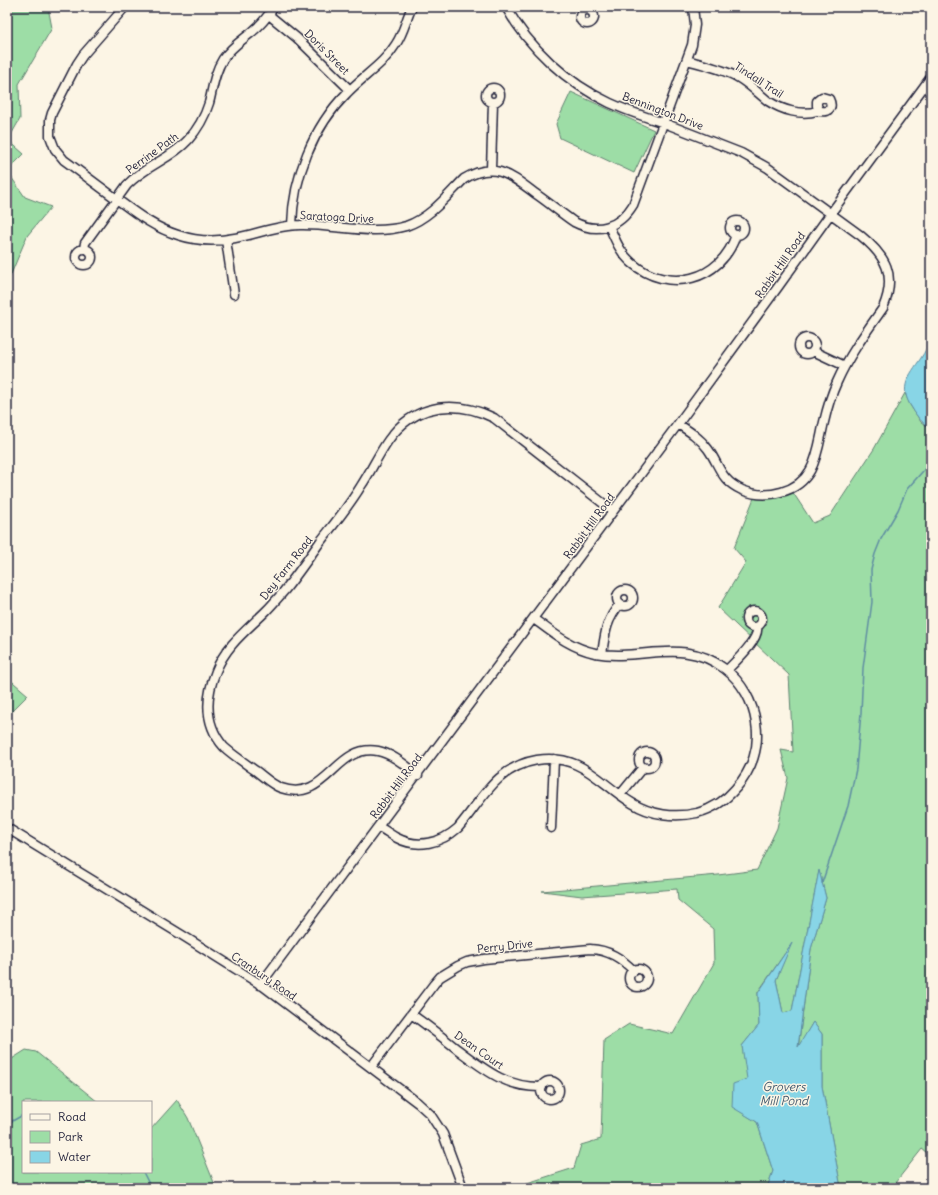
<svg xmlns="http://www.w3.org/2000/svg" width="938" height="1195" font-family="Delius,sans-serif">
<rect width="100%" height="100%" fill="#fcf5e5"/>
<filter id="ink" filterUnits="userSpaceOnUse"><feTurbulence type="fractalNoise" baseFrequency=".025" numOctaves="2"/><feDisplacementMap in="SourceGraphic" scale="8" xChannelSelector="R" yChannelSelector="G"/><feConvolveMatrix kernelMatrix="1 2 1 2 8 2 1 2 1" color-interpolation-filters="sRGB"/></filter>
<g filter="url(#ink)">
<path fill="#9ddda6" stroke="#608070" d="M 7,7 L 48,7 L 52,28 L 19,84 L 20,119 L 8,140 L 24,154 L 7,171 L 25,197 L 51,207 L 27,236 L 9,279 L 7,279 Z
M 571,92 L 654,130 L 634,173 L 560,138 L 556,124 Z
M 905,393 L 910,405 L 921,422 L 931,428 L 931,1156 L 922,1149 L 891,1188 L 841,1188 L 822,1086 L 822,1034 L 813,1022 L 798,1049 L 811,949 L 826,898 L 819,871 L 792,1011 L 783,1013 L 776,980 L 790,946 L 758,992 L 759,1025 L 742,1046 L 748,1079 L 733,1107 L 757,1122 L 773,1171 L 767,1188 L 522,1188 L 521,1185 L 574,1168 L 581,1145 L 601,1139 L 604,1040 L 629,1024 L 673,1034 L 714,963 L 713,929 L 678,900 L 677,889 L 582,896 L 542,891 L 718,875 L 757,870 L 777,828 L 788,778 L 781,750 L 793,752 L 789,675 L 718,608 L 746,562 L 734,548 L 756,493 L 790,488 L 813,523 L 830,516 L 874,449 Z
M 7,677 L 28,695 L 7,716 Z
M 26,1050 L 36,1052 L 98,1102 L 23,1102 L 23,1172 L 151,1172 L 151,1129 L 177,1100 L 188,1118 L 215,1185 L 212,1188 L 7,1188 L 7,1062 Z"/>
<path fill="#88d5e6" stroke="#5f8da2" d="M 931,339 L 931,428 C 921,422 918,418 912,408 C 898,387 909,376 921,358 C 925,352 928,345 931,339 Z
M 819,870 L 826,898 L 811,949 L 798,1047 L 813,1022 L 822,1034 L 822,1086 L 841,1188 L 767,1188 L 773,1171 L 757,1122 L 732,1107 L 733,1084 L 747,1079 L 742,1046 L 759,1025 L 758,993 L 792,943 L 776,980 L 783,1013 L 792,1011 Z"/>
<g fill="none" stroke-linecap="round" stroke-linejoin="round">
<path stroke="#5f8da2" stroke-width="1.5" d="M 822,883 L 848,806 L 856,769 L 861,713 L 863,668 L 872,602 L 871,570 L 875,554 L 881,539 L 898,510 L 907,489 L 931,462
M 7,1124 L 23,1115
M 143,1172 L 151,1188"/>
<defs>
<path id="minor" d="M 125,7 L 83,55 L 77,64 L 52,113 L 50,120 L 50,136 L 55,149 L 64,160 C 82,173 100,187 118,200 C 137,214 155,228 178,235 C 196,241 216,242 235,238 C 257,234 278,225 300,225 C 334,224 373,236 406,226 C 430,218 447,196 464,179 C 494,160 512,176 536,194 C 549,203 561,213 574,222 C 597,234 619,228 633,205 L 692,45 L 695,25 L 693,7
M 506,7 C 529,48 567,83 610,103 C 627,111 646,117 664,123 C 690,133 715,143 741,153 L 768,168 L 860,235 C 886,256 897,275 883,308 C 866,332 849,355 837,382 C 831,395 827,409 824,422 C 817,452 816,483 781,492 C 768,496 754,495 742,490 C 720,480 720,466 708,449 C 700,438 689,431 678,424
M580 17a7 7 0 1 1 14 0a7 7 0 1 1-14 0Z
M 269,15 L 297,38 L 350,90
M 687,60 C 704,65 724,69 739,78 C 749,84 758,93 768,101 C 782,110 801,116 817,111 C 821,110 825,113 828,110 C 832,107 831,103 829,99 L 822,97 L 817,101 L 817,106 L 820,111
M486 95a7 7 0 1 1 14 0a7 7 0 1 1-14 0Z
M 491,170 L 493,102
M730 228a7 7 0 1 1 14 0a7 7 0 1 1-14 0Z
M 292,225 C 293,178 313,127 347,93 C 363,76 384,64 396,44 C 404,32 406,19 412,7
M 609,226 C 615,239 620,253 632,263 C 668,294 721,281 736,235
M 226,240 L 234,294
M76 257a8 8 0 1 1 16 0a8 8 0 1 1-16 0Z
M 84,249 L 85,243 L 127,185 C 146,165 171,159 188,140 C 198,129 205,116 209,103 C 213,88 214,73 223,59 C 231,47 241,41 252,32 C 261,25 268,16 274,7
M799 346a8 8 0 1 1 16 0a8 8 0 1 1-16 0Z
M 813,351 L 845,366
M617 598a8 8 0 1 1 16 0a8 8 0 1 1-16 0Z
M746 619a8 8 0 1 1 16 0a8 8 0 1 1-16 0Z
M 602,654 C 605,634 606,620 620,604
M 727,670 C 736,661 760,639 757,627
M639 760a8 8 0 1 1 16 0a8 8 0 1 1-16 0Z
M 418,775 C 406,766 393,754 378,751 C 335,743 327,804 281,788 C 272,785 264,777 256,771 C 245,763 234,756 224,747 C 204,724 205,698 216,671 C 226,645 247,630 266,611 C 272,605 278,598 284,591 C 297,575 308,559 320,542 C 334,524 349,506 361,486 C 376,464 385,436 408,420 C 434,402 466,404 494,418 L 613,511
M 620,795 L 643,767
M 379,827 C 385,830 391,835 397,838 C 418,849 441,843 458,828 C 482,800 496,767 537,760 C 581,753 599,783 632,803 C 651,815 675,818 697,813 C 712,809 726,800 736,788 C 752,770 760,747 756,723 C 753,702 742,682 725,669 C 683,636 641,662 595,653 C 571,648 553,633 534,619
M 7,828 L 185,937 L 263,986 L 418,1103 L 430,1114 L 443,1134 L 463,1188
M 551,828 L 554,759
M629 978a9 9 0 1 1 18 0a9 9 0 1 1-18 0Z
M 260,985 L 678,424 L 778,287 L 831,213 L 931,77
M 411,1014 C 427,1025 442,1037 457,1049 C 484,1069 506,1088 542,1087
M 371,1067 L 434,984 L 440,977 L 458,966 L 467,962 L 484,959 L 590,949 C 609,950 621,958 634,971
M541 1090a9 9 0 1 1 18 0a9 9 0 1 1-18 0Z"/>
</defs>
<use href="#minor" stroke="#22223b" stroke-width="11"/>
<use href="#minor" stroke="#fcf5e5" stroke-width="8"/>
</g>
</g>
<g text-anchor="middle" stroke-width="3" stroke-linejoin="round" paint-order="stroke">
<g font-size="11" fill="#22223b" stroke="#fcf5e5">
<text transform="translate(327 52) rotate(45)" y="4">Doris Street</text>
<text transform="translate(759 80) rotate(33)" y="4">Tindall Trail</text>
<text transform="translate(663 111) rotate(21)" y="4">Bennington Drive</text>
<text transform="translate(152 153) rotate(-36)" y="4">Perrine Path</text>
<text transform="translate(337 217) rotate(3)" y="4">Saratoga Drive</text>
<text transform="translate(780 265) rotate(-55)" y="4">Rabbit Hill Road</text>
<text transform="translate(589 526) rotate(-54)" y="4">Rabbit Hill Road</text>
<text transform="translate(286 568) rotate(-52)" y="4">Dey Farm Road</text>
<text transform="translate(396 786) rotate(-53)" y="4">Rabbit Hill Road</text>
<text transform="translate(505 946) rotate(-6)" y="4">Perry Drive</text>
<text transform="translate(264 976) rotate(34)" y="4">Cranbury Road</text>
<text transform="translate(479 1050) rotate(35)" y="4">Dean Court</text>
</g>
<g font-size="12" font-style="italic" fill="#41586e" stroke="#fcf5e5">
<text x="784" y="1091">Grovers<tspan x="784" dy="14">Mill Pond</tspan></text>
</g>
</g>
<rect width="938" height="1195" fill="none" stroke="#fcf5e5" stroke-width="24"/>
<rect x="12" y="12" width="914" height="1171" fill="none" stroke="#22223b" stroke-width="1.5" filter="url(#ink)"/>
<rect x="22" y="1101" width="130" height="72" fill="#fcf5e5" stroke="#a5a1a1"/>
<rect x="30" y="1114" width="20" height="6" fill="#fcf5e5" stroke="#a5a1a1"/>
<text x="58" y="1121" font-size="12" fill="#22223b">Road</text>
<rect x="30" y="1131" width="20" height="12" fill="#9ddda6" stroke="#a5a1a1"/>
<text x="58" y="1141" font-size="12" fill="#22223b">Park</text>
<rect x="30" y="1151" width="20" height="12" fill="#88d5e6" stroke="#a5a1a1"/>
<text x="58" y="1161" font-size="12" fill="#22223b">Water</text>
</svg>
